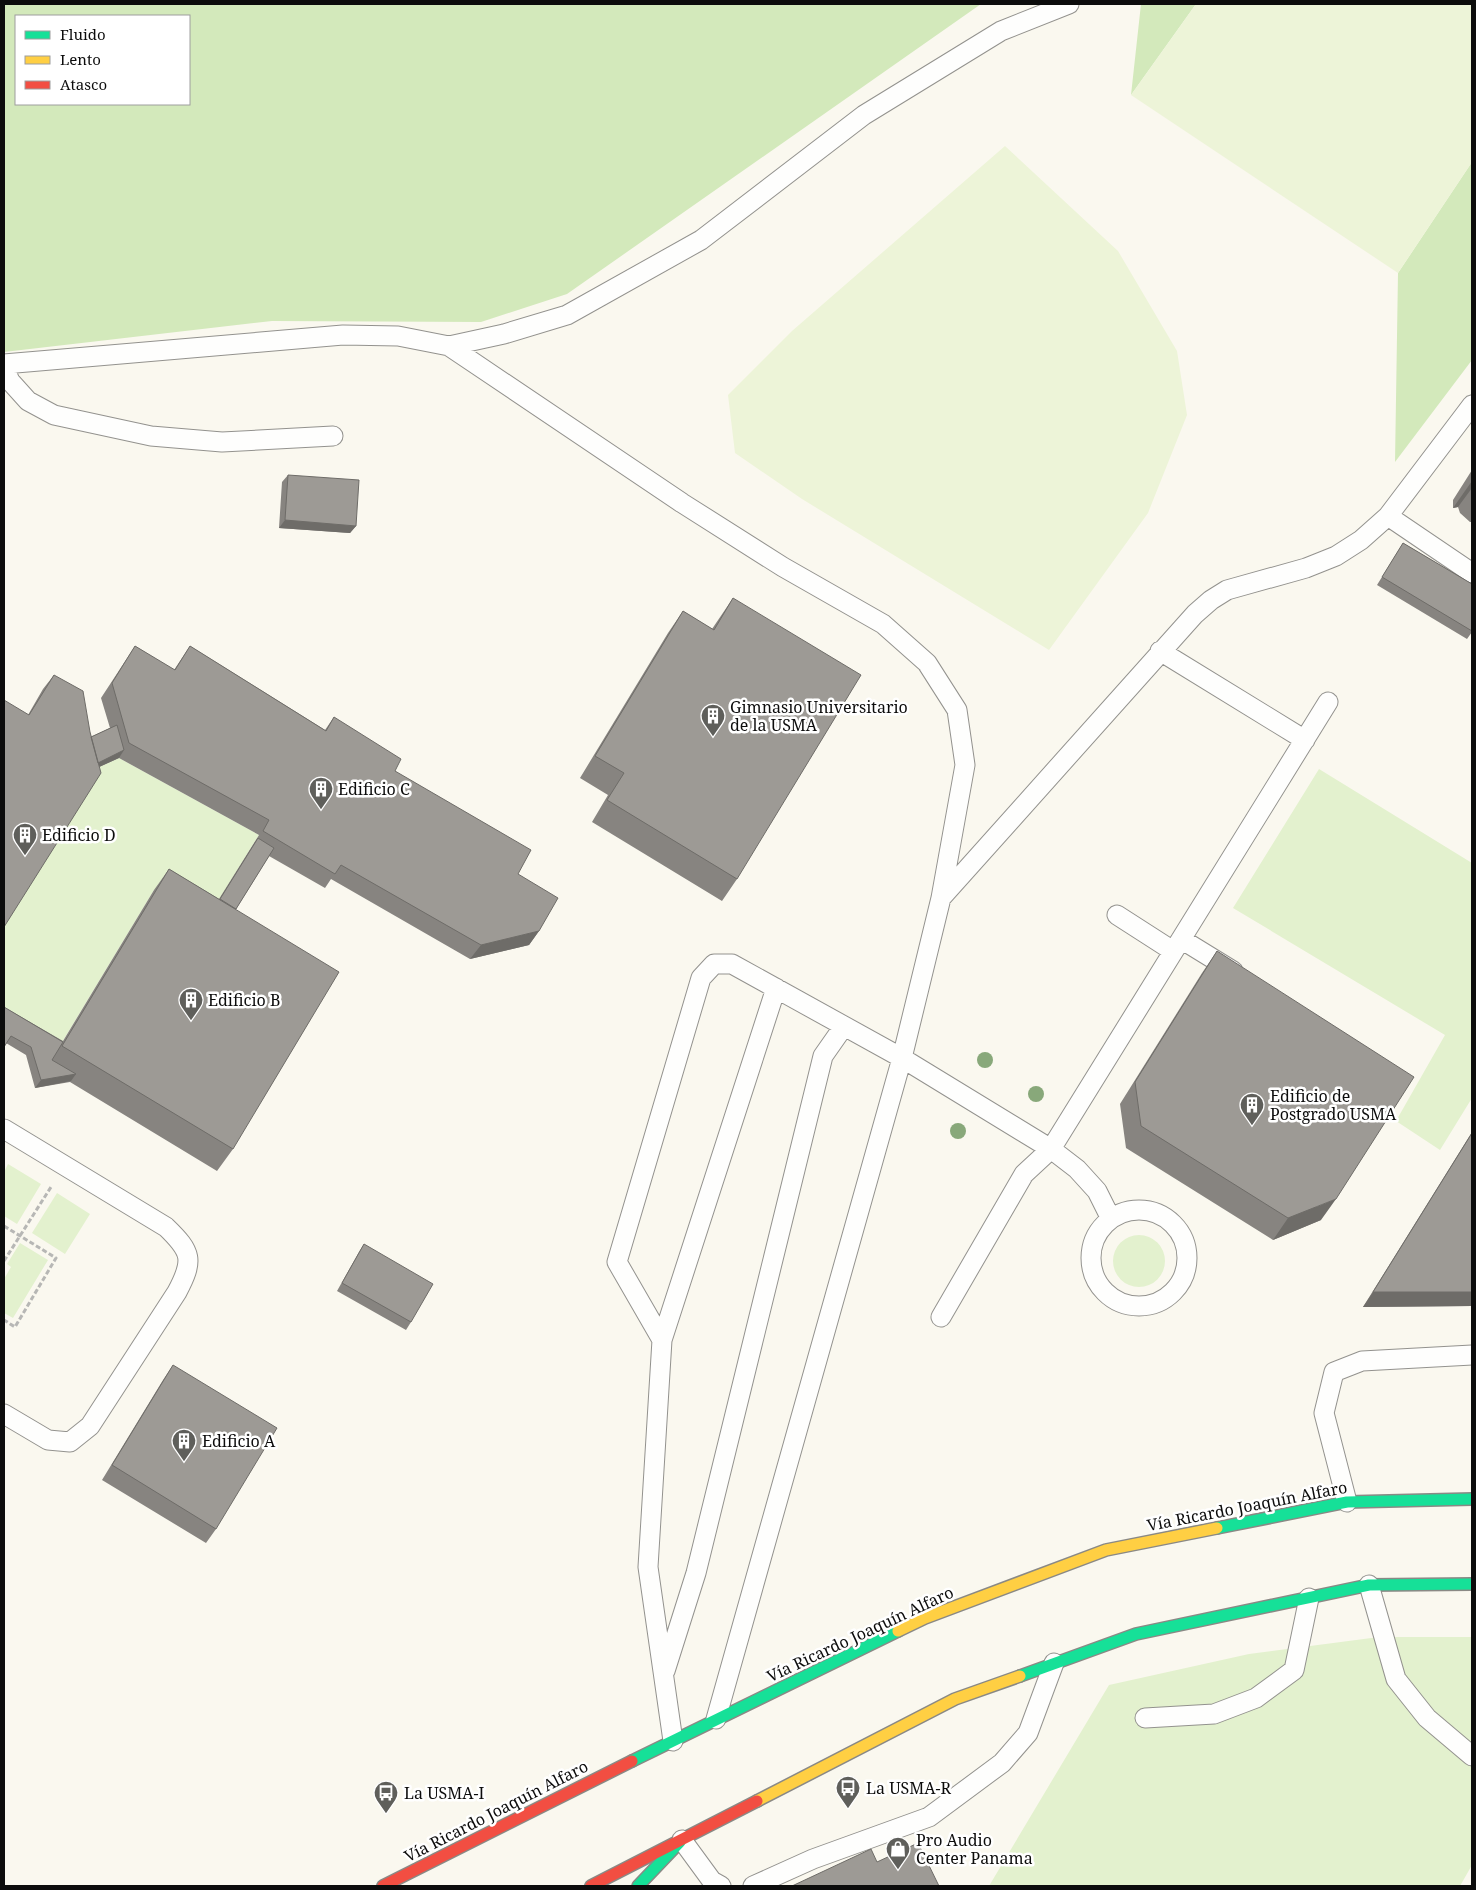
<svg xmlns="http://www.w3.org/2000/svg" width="1476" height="1890" font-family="'Noto Serif',serif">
<rect width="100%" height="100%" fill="#faf8ef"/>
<path fill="#e3f1ce" d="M 119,758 L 259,835 L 206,921 L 154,890 L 58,1049 L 4,1018 L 4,925 L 86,773 Z
M 1319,769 L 1472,863 L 1472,1098 L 1440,1150 L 1396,1121 L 1445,1035 L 1233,908 Z
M 8,1164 L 41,1184 L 17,1224 L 4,1216 L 4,1172 Z
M 57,1193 L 90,1214 L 65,1254 L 32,1233 Z
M1113 1261a26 26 0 1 1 52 0a26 26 0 1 1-52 0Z
M 20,1243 L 48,1260 L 13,1318 L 4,1313 L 4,1279 L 11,1267 L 7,1264 Z
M 1379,1637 L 1472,1637 L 1472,1865 L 1460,1886 L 989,1886 L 1109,1685 L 1249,1654 Z"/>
<path fill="#d3e9bb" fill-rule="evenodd" d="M 4,4 L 981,4 L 567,294 L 481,322 L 272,321 L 4,352 ZM 16,16 L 189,16 L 189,104 L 16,104 Z
M 1141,4 L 1196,4 L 1131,95 Z
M 1472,162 L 1472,360 L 1395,462 L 1398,273 Z"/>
<path fill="#edf4d8" d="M 1196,4 L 1472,4 L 1472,162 L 1398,273 L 1131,95 Z
M 1005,146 L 1118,251 L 1177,351 L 1187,415 L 1148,513 L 1049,650 L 802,499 L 735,453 L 728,395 L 792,331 Z"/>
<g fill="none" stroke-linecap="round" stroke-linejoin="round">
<defs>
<path id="lane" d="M 449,346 L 504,334 L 567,315 L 701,240 L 864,115 L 1001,31 L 1069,4
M 4,364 L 343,335 L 398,336 L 449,346 L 682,503 L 783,567 L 883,624 L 927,663 L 957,710 L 965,765 L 941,898 L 902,1058 L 716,1719
M 4,368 L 10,381 L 28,401 L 54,415 L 151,436 L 222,442 L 333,436
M 1388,516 L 1472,573
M 1160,651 L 1305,740
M 941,898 L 1195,614 L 1211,600 L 1227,590 L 1306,568 L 1336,556 L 1361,540 L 1388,516 L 1472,405
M 1117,915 L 1173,951
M 1181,939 L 1233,971
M 4,1129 L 166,1227 C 192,1252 194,1260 177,1292 L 90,1426 L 70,1442 L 48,1440 L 4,1414
M1091 1258a48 48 0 1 1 96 0a48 48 0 1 1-96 0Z
M 941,1317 L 1024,1174 L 1051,1149 L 1328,702
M 662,1340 L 617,1262 L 701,978 L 714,964 L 732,964 L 902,1058 L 1051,1149 L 1077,1169 L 1097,1191 L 1111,1219
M 1347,1502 L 1324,1413 L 1334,1372 L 1362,1361 L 1472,1355
M 1369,1585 L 1396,1679 L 1427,1718 L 1472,1756
M 665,1671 L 696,1573 L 823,1056 L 844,1026
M 1145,1718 L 1214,1714 L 1256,1698 L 1294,1670 L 1309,1598
M 673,1741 L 648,1567 L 662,1340 L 776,988
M 682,1840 L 712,1881 L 721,1886
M 753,1886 L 813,1859 L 929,1817 L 1002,1763 L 1028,1733 L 1054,1663"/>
<path id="fast" d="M 1217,1528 L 1347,1502 L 1472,1499
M 1020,1676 L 1136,1634 L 1369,1585 L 1472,1584
M 632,1761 L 898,1631
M 638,1886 L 680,1842"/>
<path id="slow" d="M 898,1631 L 925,1618 L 1106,1550 L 1217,1528
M 757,1801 L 955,1699 L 1020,1676"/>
<path id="jam" d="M 383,1886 L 632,1761
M 591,1886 L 757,1801"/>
</defs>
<use href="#lane" stroke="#93928e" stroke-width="21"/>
<use href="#fast" stroke="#8a8985" stroke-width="14"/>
<use href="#slow" stroke="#8a8985" stroke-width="14"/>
<use href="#jam" stroke="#8a8985" stroke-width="14"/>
<path stroke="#b7b7b5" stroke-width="3" stroke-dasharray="5 2.5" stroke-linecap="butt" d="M 4,1226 L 56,1258 L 15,1327 L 4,1320
M 4,1261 L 51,1187"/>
<use href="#lane" stroke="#fefefd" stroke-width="19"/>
<use href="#fast" stroke="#16e098" stroke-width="11"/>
<use href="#slow" stroke="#ffcf43" stroke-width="11"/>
<use href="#jam" stroke="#f24e42" stroke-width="11"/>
</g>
<g fill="#88a87a">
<circle cx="985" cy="1060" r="8"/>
<circle cx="1036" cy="1094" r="8"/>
<circle cx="958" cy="1131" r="8"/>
</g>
<path fill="#878480" d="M 1472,470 L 1472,522 L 1470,522 L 1460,513 L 1458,507 L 1453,508 L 1453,500 Z
M 288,475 L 356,526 L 350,533 L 279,528 L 282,482 Z
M 1403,543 L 1472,584 L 1472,632 L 1467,639 L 1377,585 Z
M 733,598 L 737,879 L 722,901 L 592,822 L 608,795 L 580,778 L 668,633 L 683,611 L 712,629 Z
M 135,646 L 174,670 L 190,646 L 325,730 L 334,717 L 395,771 L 518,874 L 539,931 L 529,945 L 470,959 L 331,879 L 325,888 L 269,856 L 236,909 L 233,1149 L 217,1171 L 70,1082 L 35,1088 L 26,1055 L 6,1043 L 4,1007 L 63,1041 L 154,890 L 169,869 L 219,899 L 259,835 L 119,758 L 99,767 L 28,715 L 43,689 L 54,675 L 90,732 L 91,737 L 110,728 L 101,698 Z
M 1217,951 L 1321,1220 L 1273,1240 L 1126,1148 L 1120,1104 L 1202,973 Z
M 1472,1132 L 1472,1306 L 1363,1307 Z
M 364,1244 L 411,1322 L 406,1330 L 337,1291 L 359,1252 Z
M 173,1365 L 216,1529 L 206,1543 L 102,1480 L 163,1380 Z"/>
<path fill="#6e6c68" d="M 1472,481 L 1472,488 L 1458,507 L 1453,508 Z
M 285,520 L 356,526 L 350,533 L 279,528 Z
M 124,750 L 119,758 L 86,773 L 91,766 Z
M 539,931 L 529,945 L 470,959 L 481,945 Z
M 76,1074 L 71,1081 L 35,1088 L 41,1080 Z
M 1336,1199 L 1321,1220 L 1273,1240 L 1288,1218 Z
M 1373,1292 L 1472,1292 L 1472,1306 L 1363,1307 Z"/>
<path fill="#9d9a95" stroke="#6e6c68" d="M 288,475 L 359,480 L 356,526 L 285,520 Z
M 1403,543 L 1472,584 L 1472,631 L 1382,577 Z
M 733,598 L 861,675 L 737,879 L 607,800 L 624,773 L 595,756 L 683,611 L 714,630 Z
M 135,646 L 175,670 L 190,646 L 326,731 L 334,717 L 401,759 L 395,771 L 531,850 L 518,874 L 558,898 L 539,931 L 481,945 L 341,865 L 335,874 L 263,831 L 269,820 L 129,743 L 112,683 Z
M 54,675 L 83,691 L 90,732 L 101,773 L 4,927 L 4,700 L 29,715 Z
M 117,725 L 124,750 L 98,763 L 91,737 Z
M 258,838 L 274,848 L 236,909 L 220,899 Z
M 169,869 L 339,972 L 233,1149 L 62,1046 Z
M 1217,951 L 1414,1077 L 1336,1199 L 1288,1218 L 1141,1126 L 1135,1082 Z
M 4,1007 L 63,1042 L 52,1060 L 76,1074 L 41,1080 L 31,1047 L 11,1036 L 4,1047 Z
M 1472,1133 L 1472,1292 L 1373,1292 Z
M 364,1244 L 433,1284 L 411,1322 L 342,1283 Z
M 173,1365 L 277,1428 L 216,1529 L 112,1465 Z
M 918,1843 L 939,1886 L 792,1886 L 871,1849 L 877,1862 Z"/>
<defs>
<symbol id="building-pin" viewBox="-11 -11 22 30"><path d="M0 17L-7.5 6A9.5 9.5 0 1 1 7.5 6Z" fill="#5f5f5b" stroke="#fff"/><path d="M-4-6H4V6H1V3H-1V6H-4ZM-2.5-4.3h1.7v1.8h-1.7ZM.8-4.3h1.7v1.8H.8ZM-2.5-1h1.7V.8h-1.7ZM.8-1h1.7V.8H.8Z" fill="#fff"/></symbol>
<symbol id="bus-pin" viewBox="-11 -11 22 30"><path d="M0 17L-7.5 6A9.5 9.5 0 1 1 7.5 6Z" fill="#5f5f5b" stroke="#fff"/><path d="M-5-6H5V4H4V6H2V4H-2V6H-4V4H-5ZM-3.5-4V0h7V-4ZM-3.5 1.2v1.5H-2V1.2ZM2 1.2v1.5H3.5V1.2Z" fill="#fff"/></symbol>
<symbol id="shop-pin" viewBox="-11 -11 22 30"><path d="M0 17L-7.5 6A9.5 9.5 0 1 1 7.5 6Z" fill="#5f5f5b" stroke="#fff"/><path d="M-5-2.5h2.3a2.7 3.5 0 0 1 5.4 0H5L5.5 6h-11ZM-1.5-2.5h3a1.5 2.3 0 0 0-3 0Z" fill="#fff"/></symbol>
</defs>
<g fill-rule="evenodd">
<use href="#building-pin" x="699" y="702" width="28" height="38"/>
<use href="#building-pin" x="307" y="775" width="28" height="38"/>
<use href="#building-pin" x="11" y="821" width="28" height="38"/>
<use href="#building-pin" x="177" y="986" width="28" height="38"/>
<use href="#building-pin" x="1238" y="1091" width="28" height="38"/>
<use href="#building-pin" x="170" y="1427" width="28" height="38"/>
<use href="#bus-pin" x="834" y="1774" width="28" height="38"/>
<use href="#bus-pin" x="372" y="1779" width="28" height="38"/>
<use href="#shop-pin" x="884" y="1835" width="28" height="38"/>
</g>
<g text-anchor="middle" stroke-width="5" stroke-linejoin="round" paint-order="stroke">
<g font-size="16" fill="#0c0c0c" stroke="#fff" text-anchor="start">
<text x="730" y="713">Gimnasio Universitario<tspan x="730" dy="18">de la USMA</tspan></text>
<text x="338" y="795">Edificio C</text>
<text x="42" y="841">Edificio D</text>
<text x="208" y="1006">Edificio B</text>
<text x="1270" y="1102">Edificio de<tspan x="1270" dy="18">Postgrado USMA</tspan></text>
<text x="202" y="1447">Edificio A</text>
<text x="866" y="1794">La USMA-R</text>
<text x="404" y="1799">La USMA-I</text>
<text x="916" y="1846">Pro Audio<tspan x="916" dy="18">Center Panama</tspan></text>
</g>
<g font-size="16" fill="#0c0c0c" stroke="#fff">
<text transform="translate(1247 1506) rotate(-11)" y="6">Vía Ricardo Joaquín Alfaro</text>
<text transform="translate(860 1634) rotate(-25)" y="6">Vía Ricardo Joaquín Alfaro</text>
<text transform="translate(496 1811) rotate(-27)" y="6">Vía Ricardo Joaquín Alfaro</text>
</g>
</g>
<rect width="1476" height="1890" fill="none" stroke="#0c0c0c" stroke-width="10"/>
<rect x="15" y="15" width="175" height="90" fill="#ffffff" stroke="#9e9e9e"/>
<rect x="25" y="31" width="25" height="8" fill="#16e098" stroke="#9e9e9e"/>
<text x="60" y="40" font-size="15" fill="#0c0c0c">Fluido</text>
<rect x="25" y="56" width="25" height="8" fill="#ffcf43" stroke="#9e9e9e"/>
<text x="60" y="65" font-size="15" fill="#0c0c0c">Lento</text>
<rect x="25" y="81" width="25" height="8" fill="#f24e42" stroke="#9e9e9e"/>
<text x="60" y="90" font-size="15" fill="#0c0c0c">Atasco</text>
</svg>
